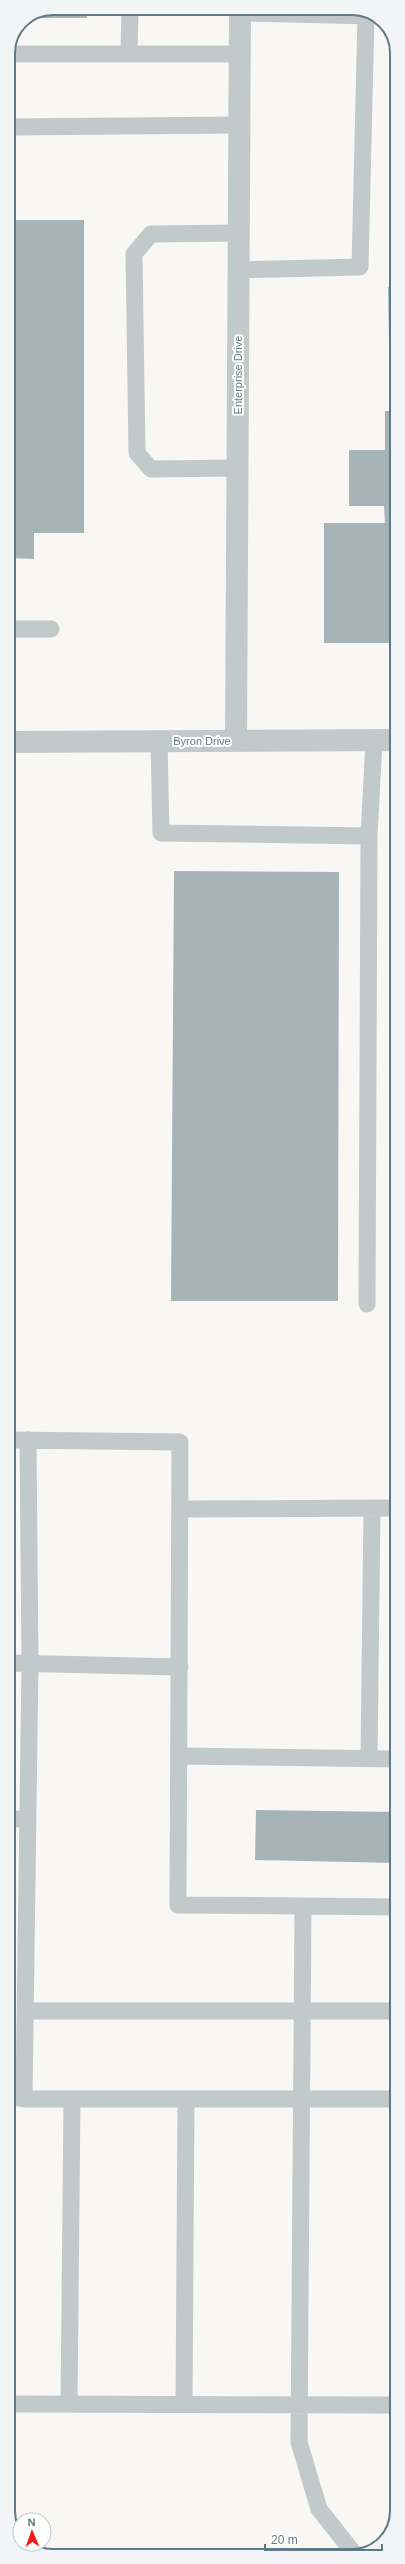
<svg xmlns="http://www.w3.org/2000/svg" width="405" height="2564" font-family="Helvetica,sans-serif">
<rect width="100%" height="100%" fill="#f8f7f4"/>
<path fill="#a6b4b8" d="M 52,8 L 87,8 L 87,18 L 28,18 Z
M 8,220 L 84,220 L 84,533 L 34,533 L 34,559 L 8,558 Z
M 388,287 L 397,288 L 397,341 L 389,341 Z
M 385,411 L 397,411 L 397,643 L 324,643 L 324,523 L 385,523 L 384,506 L 349,506 L 349,450 L 385,450 Z
M 174,871 L 339,872 L 338,1301 L 171,1301 Z
M 256,1810 L 397,1812 L 397,1863 L 255,1860 Z"/>
<g fill="none" stroke-linecap="round" stroke-linejoin="round">
<path stroke="#c2c9cb" stroke-width="17" d="M 130,8 L 129,54 L 240,54
M 240,13 L 373,16
M 8,54 L 129,54
M 8,127 L 239,125
M 238,270 L 360,267 L 366,16
M 238,468 L 151,469 L 137,453 L 134,254 L 151,234 L 239,233
M 8,629 L 51,629
M 159,742 L 161,833 L 369,836
M 367,1304 L 369,836 L 374,741
M 8,1440 L 180,1442 L 178,1905 L 303,1906 L 299,2442 L 319,2509 L 356,2556
M 28,1440 L 30,1663 L 24,2099 L 397,2099
M 181,1509 L 397,1508
M 8,1663 L 180,1667
M 179,1756 L 397,1759
M 369,1759 L 372,1508
M 8,1819 L 28,1819
M 303,1906 L 397,1907
M 26,2011 L 397,2011
M 8,2096 L 24,2099
M 8,2404 L 397,2405
M 69,2404 L 72,2100
M 184,2405 L 186,2099"/>
<path stroke="#c2c9cb" stroke-width="22" d="M 236,741 L 240,8
M 8,742 L 397,740"/>
</g>
<g text-anchor="middle" stroke-width="4" stroke-linejoin="round" paint-order="stroke">
<g font-size="11" fill="#5f7a83" stroke="#fff">
<text transform="translate(238 375) rotate(-90)" y="4">Enterprise Drive</text>
<text x="202" y="745">Byron Drive</text>
</g>
</g>
<path d="M0 0H405V2564H0ZM53 15H352A38 38 0 0 1 390 53V2511A38 38 0 0 1 352 2549H53A38 38 0 0 1 15 2511V53A38 38 0 0 1 53 15Z" fill="#f2f4f5" fill-rule="evenodd"/>
<path fill="none" stroke="#5f7a83" stroke-width="2" d="M53 15H352A38 38 0 0 1 390 53V2511A38 38 0 0 1 352 2549H53A38 38 0 0 1 15 2511V53A38 38 0 0 1 53 15Z"/>
<g transform="translate(32 2532) rotate(358)"><circle r="19" fill="#ffffff" stroke="#bfcacd"/>
<path d="M0-3L7 15L0 10L-7 15Z" fill="#f51b17"/>
<text y="-6" font-size="11" font-weight="bold" text-anchor="middle" fill="#5f7a83">N</text>
</g>
<path d="M265 2544v6h117v-6" fill="none" stroke="#5f7a83" stroke-width="2"/>
<text x="271" y="2544" font-size="12" fill="#5f7a83" stroke="#ffffff" stroke-width="3" paint-order="stroke">20 m</text>
</svg>
